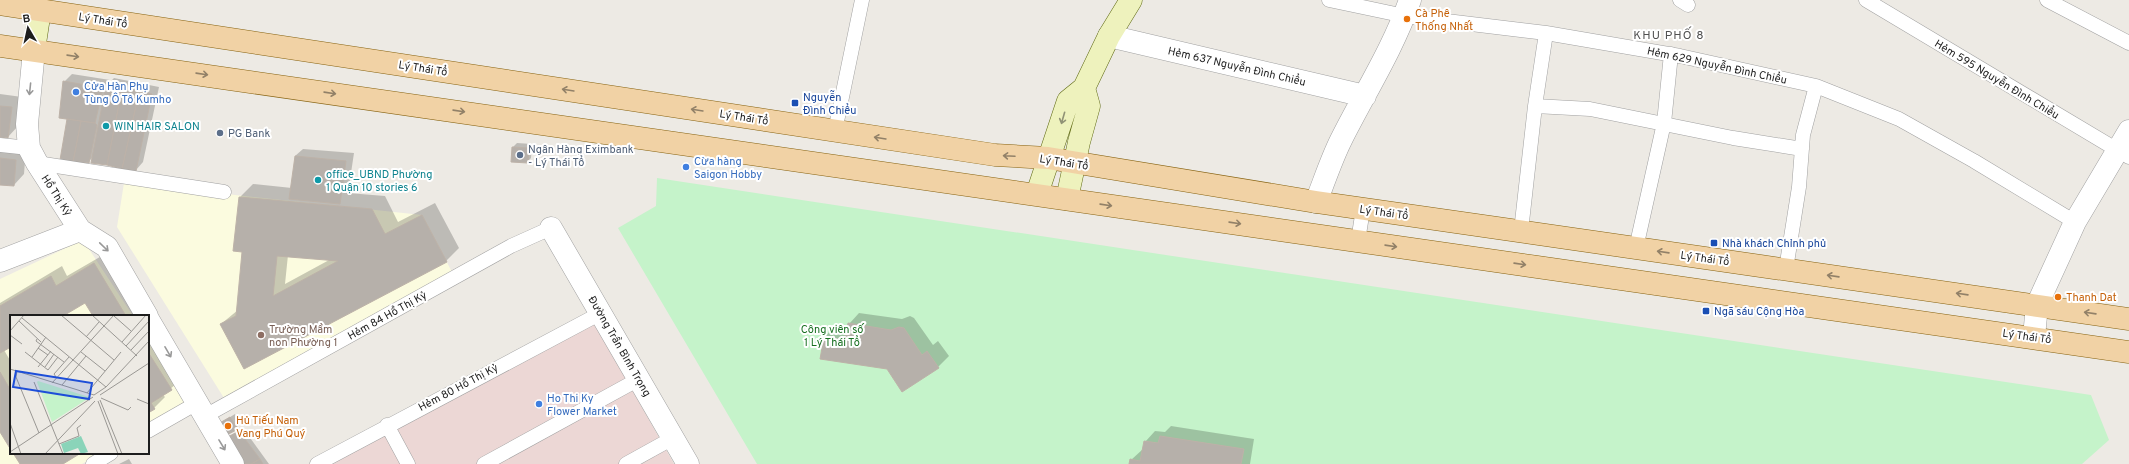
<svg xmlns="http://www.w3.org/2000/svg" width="2129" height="464" font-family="Overpass,sans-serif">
<rect width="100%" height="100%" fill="#edeae4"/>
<path fill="#ecd7d5" d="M 593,321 L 674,464 L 329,464 Z"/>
<path fill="#fbfbdf" d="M 124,183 L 422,215 L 452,272 L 224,398 L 117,227 Z
M 83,240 L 133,316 L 11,316 L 11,453 L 101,453 L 82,464 L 0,464 L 0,279 Z
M 148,340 L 188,403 L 148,426 Z"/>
<path fill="#c5f3ca" d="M 657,178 L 2091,395 L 2109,440 L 2082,464 L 757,464 L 618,228 L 656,206 Z"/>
<path fill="#0003" fill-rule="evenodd" d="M 72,74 L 110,80 L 109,83 L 114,78 L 159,87 L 143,162 L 136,170 L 93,157 L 88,162 L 68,120 L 64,82 Z
M 0,94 L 22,97 L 18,126 L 8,137 L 0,136 Z
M 517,143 L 532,144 L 531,158 L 527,162 L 513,147 Z
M 0,147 L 26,149 L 24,174 L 14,185 L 0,184 Z
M 303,149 L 354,153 L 348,193 L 385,196 L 398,222 L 435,203 L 459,248 L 446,261 L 221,324 L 238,310 L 243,251 L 235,250 L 240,197 L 253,184 L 292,188 L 295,156 ZM 288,255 L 331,259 L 285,284 Z
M 105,254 L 143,316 L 94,316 L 85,302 L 61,316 L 11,316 L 11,346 L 4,350 L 11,362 L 11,448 L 0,430 L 0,303 L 62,266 L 67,276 Z
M 859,313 L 902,319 L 910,316 L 914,318 L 933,345 L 938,341 L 949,356 L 938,367 L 887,368 L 824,337 L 835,327 L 848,329 L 849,324 Z
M 148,324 L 182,379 L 163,395 L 165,397 L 154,408 L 148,411 Z
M 235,414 L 241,424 L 226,434 L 219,424 Z
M 1171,426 L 1254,439 L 1250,464 L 1130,464 L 1131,460 L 1143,449 L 1145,442 L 1155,431 L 1165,432 Z
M 243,428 L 269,464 L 244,464 L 227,438 Z
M 129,459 L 132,464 L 119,464 Z"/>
<path fill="#b6b0aa" stroke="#bdb2a8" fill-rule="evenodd" d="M 63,81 L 103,88 L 95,123 L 59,118 Z
M 106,85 L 122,89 L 107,165 L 91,163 Z
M 122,89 L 139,92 L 122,169 L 107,165 Z
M 139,92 L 152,94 L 136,171 L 122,169 Z
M 0,106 L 12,107 L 8,138 L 0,137 Z
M 67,119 L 81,121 L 73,162 L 60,160 Z
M 81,121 L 95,123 L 97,125 L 89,163 L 73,162 Z
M 512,147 L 529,148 L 528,163 L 511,162 Z
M 295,156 L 346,161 L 340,204 L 289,199 Z
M 0,158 L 16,160 L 14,186 L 0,185 Z
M 239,197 L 372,209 L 385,234 L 422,215 L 447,262 L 244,369 L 220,324 L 236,316 L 242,252 L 233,251 ZM 277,256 L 338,261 L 273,296 Z
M 94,263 L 126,316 L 93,316 L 85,303 L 63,316 L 11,316 L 11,347 L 0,353 L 0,306 L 51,276 L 56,286 Z
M 848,323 L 891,330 L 899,327 L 904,328 L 922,355 L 927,351 L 939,368 L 902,392 L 887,369 L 820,359 L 824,337 L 845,340 Z
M 148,352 L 172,390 L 151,403 L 155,409 L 148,413 Z
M 0,372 L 11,391 L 11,450 L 0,432 Z
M 230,417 L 238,429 L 225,436 L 218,424 Z
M 239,431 L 260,459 L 251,464 L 244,464 L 226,438 Z
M 1160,436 L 1244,449 L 1241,464 L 1129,464 L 1130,459 L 1140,461 L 1144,441 L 1158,443 Z
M 13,453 L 81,453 L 63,464 L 20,464 Z
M 260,459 L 263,464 L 251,464 Z"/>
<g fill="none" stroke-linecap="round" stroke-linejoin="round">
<defs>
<path id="lane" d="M 1329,0 L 1405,16 L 1546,33 L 1680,56 L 1816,86 L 1899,119 L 1974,161 L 2075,222
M 1680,0 L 1688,5
M 1866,0 L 2129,157
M 2047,0 L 2129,43
M 1535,106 L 1590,109 L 1733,138 L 1802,149
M 835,131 L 862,0
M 0,145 L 29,148
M 37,163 L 224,192
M 1521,231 L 1535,106 L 1546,33
M 1358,241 L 1363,209
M 1636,248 L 1664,123 L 1671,54
M 1786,269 L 1799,187 L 1803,135 L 1816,86
M 205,416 L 511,246 L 551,228
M 387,425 L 408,464
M 148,431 L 197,403
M 93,464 L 111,453
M 317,464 L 601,313
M 484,464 L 639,379
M 626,464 L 673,438"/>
<path id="street" d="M 1109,36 L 1365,96
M 34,50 L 27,124 L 29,148 L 37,163 L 80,230 L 107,247 L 147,316
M 1316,202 C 1324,182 1331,160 1341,140 C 1364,94 1393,49 1410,0
M 551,228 L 688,464
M 0,261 L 80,230
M 148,319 L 233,464
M 2034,337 L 2037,305 L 2075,222 L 2129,131"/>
<path id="secondary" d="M 34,50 L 40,10
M 1037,194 L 1068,101 L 1084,88 L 1109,36 L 1131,0
M 1067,199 L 1079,142 L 1089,106 L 1084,88"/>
<path id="primary" d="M 0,4 L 995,155 L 1048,158 L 1316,202 L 2129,319
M 0,46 L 2129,352"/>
</defs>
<use href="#lane" stroke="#a1a1a1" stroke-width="15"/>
<use href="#street" stroke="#a1a1a1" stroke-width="23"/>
<use href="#secondary" stroke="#5d6811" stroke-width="23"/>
<use href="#primary" stroke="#866210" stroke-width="23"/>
<use href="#lane" stroke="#fff" stroke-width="14"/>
<use href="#street" stroke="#fff" stroke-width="22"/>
<use href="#secondary" stroke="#eef2bd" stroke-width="22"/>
<use href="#primary" stroke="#f1d2a5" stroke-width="22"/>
</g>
<defs><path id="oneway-shaft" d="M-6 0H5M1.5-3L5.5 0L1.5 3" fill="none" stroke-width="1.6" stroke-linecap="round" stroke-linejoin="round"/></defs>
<g stroke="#928168">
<use href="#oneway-shaft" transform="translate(73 56) rotate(8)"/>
<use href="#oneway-shaft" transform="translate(202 74) rotate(8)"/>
<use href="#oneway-shaft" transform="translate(568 90) rotate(-171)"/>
<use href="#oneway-shaft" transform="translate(330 93) rotate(8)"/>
<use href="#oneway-shaft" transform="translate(697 110) rotate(-171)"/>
<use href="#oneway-shaft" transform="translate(459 111) rotate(8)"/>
<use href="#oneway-shaft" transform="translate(880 138) rotate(-171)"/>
<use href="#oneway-shaft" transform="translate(1009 156) rotate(-177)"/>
<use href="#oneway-shaft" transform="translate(1106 205) rotate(8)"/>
<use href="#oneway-shaft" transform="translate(1235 223) rotate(8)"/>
<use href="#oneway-shaft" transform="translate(1391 246) rotate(8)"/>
<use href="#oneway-shaft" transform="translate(1663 252) rotate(-172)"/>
<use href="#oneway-shaft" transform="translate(1520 264) rotate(8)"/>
<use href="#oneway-shaft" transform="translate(1833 276) rotate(-172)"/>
<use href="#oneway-shaft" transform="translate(1962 294) rotate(-172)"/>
<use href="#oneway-shaft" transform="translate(2090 313) rotate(-172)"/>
</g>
<g stroke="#999">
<use href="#oneway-shaft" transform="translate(30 89) rotate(96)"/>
<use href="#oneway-shaft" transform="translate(104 247) rotate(44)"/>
<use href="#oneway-shaft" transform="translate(168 352) rotate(60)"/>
<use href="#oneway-shaft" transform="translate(222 445) rotate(59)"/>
</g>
<use stroke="#909275" href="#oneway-shaft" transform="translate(1063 118) rotate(106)"/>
<g fill="#e8710a" stroke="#fff" stroke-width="1.5">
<circle cx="1407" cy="19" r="4"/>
<circle cx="2058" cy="297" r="4"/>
<circle cx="228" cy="426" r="4"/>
</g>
<g fill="#3f7fe0" stroke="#fff" stroke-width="1.5">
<circle cx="76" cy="92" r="4"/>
<circle cx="686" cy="167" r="4"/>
<circle cx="539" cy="404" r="4"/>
</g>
<g fill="#1a4fb4" stroke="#fff" stroke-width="1.5">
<rect x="791" y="99" width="8" height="8" rx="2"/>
<rect x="1710" y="239" width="8" height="8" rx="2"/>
<rect x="1702" y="307" width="8" height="8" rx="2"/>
</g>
<g fill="#0f9aa8" stroke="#fff" stroke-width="1.5">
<circle cx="106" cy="126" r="4"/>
<circle cx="318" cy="180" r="4"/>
</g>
<g fill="#5c6f8a" stroke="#fff" stroke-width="1.5">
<circle cx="220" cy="133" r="4"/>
<circle cx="520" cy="155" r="4"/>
</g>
<circle fill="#8d6e63" stroke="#fff" stroke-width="1.5" cx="261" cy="335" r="4"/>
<g text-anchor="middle" stroke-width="4" stroke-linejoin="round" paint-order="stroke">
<g font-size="11" fill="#c56008" stroke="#fff" text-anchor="start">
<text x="1415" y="17">Cà Phê<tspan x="1415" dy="13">Thống Nhất</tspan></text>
<text x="2066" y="301">Thanh Dat</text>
<text x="236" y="424">Hủ Tiếu Nam<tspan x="236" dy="13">Vang Phú Quý</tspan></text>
</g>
<g font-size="11" fill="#1d1d1d" stroke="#fff">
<text transform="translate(103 20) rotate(9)" y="4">Lý Thái Tổ</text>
<text transform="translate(1717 65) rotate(12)" y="4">Hẻm 629 Nguyễn Ðình Chiểu</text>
<text transform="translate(1237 66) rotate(13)" y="4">Hẻm 637 Nguyễn Ðình Chiểu</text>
<text transform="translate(423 68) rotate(9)" y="4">Lý Thái Tổ</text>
<text transform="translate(1997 79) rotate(31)" y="4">Hẻm 595 Nguyễn Ðình Chiểu</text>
<text transform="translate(744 117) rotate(9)" y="4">Lý Thái Tổ</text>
<text transform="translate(1064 162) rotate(9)" y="4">Lý Thái Tổ</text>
<text transform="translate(57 195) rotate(57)" y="4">Hồ Thị Kỷ</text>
<text transform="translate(1384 212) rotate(8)" y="4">Lý Thái Tổ</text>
<text transform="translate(1705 258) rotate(8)" y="4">Lý Thái Tổ</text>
<text transform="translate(387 315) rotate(-29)" y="4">Hẻm 84 Hồ Thị Kỷ</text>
<text transform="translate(2027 336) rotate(8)" y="4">Lý Thái Tổ</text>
<text transform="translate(620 346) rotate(60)" y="4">Đường Trần Bình Trọng</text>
<text transform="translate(458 387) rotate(-28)" y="4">Hẻm 80 Hồ Thị Kỷ</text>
</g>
<g font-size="11" fill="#366cbe" stroke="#fff" text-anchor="start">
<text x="84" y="90">Cửa Hàn Phụ<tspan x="84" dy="13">Tùng Ô Tô Kumho</tspan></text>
<text x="694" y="165">Cừa hàng<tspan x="694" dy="13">Saigon Hobby</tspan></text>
<text x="547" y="402">Ho Thi Ky<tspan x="547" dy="13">Flower Market</tspan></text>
</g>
<g font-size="11" fill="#164399" stroke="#fff" text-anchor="start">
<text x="803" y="101">Nguyễn<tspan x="803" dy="13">Đình Chiểu</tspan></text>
<text x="1722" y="247">Nhà khách Chỉnh phủ</text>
<text x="1714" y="315">Ngã sáu Cộng Hòa</text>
</g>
<g font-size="11" fill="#0d838f" stroke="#fff" text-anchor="start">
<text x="114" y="130">WIN HAIR SALON</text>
<text x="326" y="178">office_UBND Phường<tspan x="326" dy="13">1 Quận 10 stories 6</tspan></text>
</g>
<g font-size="11" fill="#4e5e75" stroke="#fff" text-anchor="start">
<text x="228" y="137">PG Bank</text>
<text x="528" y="153">Ngân Hàng Eximbank<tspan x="528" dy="13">- Lý Thái Tổ</tspan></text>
</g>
<g font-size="11" fill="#785e54" stroke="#fff" text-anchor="start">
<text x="269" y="333">Trường Mầm<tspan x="269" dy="13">non Phường 1</tspan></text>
</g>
<g font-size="11" fill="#176f20" stroke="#fff">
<text x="832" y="333">Công viên số<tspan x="832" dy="13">1 Lý Thái Tổ</tspan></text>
</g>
<g font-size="12" letter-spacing="1" fill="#505050" stroke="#fff">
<text x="1669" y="39">KHU PHỐ 8</text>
</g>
</g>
<g transform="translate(10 315)">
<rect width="139" height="139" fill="#edeae4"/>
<path d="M 28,66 L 79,82 L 79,83 L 42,107 L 27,67 Z" fill="#c5f3ca"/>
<path d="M 71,121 L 78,137 L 71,139 L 68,133 L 54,138 L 51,129 Z" fill="#8ad4b9"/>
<path fill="none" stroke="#9a9894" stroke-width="1" d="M 51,0 L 104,45M 82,0 L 127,41M 104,1 L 121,16M 12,3 L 96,72M 9,6 L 31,27M 0,16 L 14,0M 0,20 L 12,29M 76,22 L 89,7M 27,24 L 26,26 L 54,47M 112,27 L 136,0M 116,31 L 139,6M 28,33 L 38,40M 121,35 L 139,16M 15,37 L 38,55 L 48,42M 71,37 L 95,56M 22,42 L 36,22M 28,52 L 41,36M 35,52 L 44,39M 0,54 L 84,80M 7,56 L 6,62 L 29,118M 46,62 L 44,59 L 59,42M 24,67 L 53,139M 42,68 L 104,0M 52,70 L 76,41M 77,78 L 111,37M 84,80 L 96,72 L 139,26M 90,80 L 139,48M 91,83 L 118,95 L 121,92M 127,84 L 139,89M 90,85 L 112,139M 88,86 L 108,139M 0,108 L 11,139M 49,129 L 69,121 L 67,113 L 71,110M 0,137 L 83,82M 35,139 L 85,86"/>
<path fill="#1d4ed8" fill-opacity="0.15" stroke="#1d4ed8" stroke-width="2" d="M 6,56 L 82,68 L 79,84 L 3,72 Z"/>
<rect width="139" height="139" fill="none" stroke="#1d1d1d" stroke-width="2"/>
</g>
<g transform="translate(28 28) rotate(351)" stroke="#ffffff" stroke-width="3" paint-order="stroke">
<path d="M0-3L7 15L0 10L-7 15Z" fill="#1d1d1d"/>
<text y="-6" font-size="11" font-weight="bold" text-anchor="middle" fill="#1d1d1d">B</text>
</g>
</svg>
